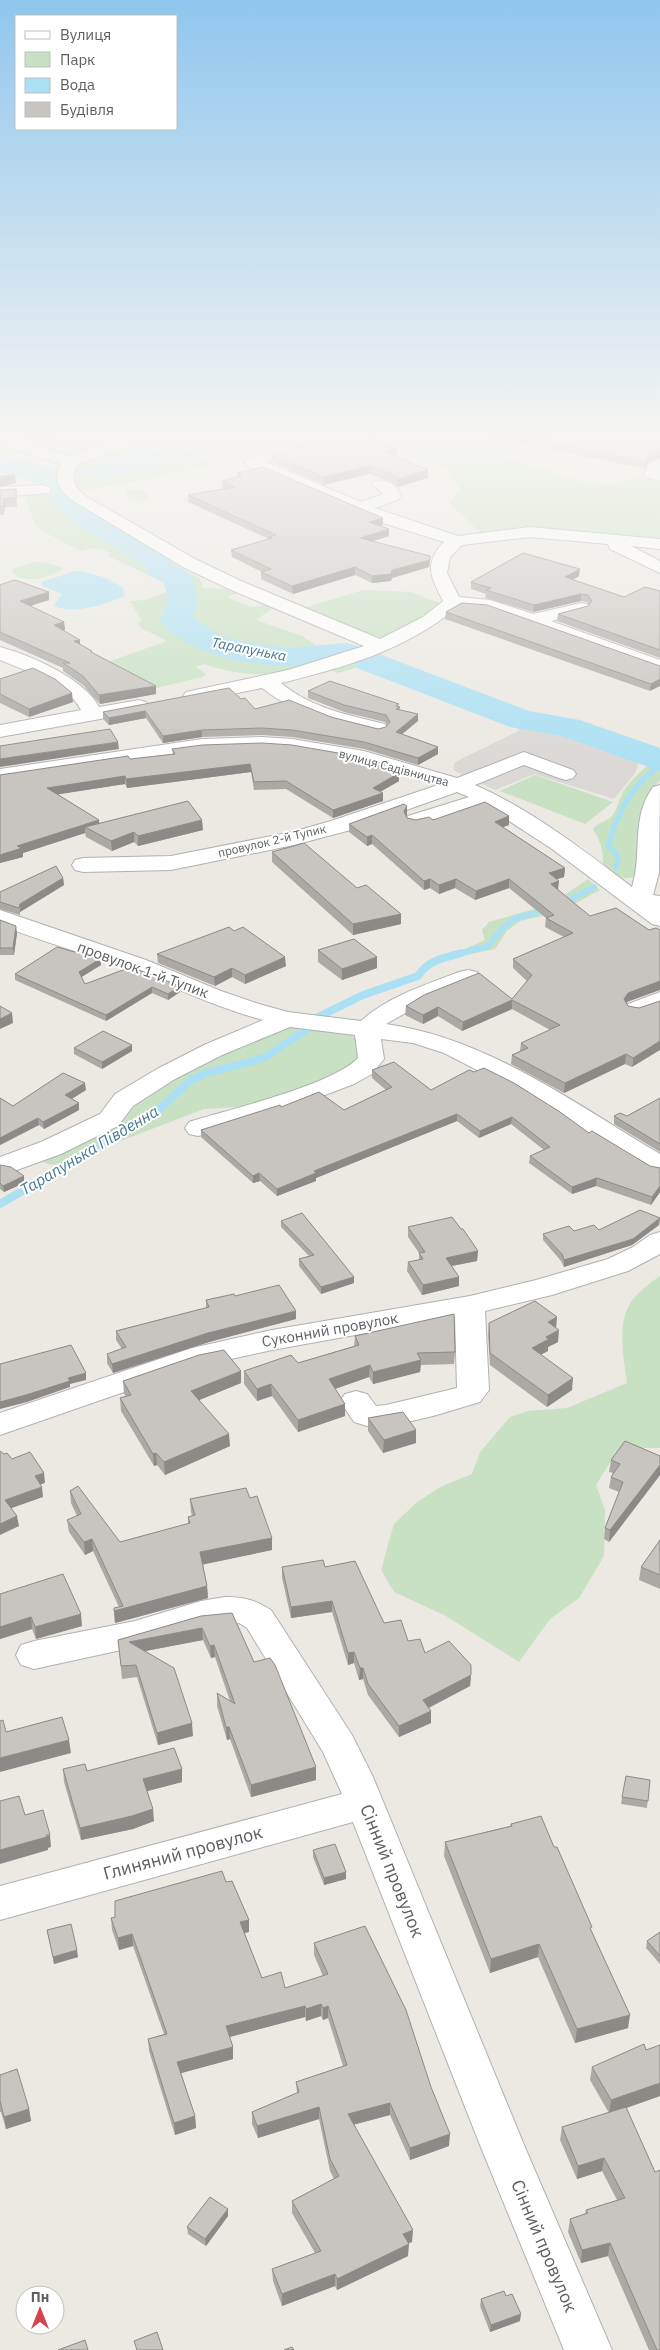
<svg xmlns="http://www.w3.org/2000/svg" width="660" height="2350" font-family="'IBM Plex Sans',sans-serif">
<rect width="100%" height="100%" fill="#ece9e3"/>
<path fill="#dbd8d5" d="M 520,730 L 566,734 L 628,755 L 638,764 L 636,772 L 614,799 L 534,774 L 495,790 L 453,770 L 455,762 Z"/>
<path fill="#c7e1c2" d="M 60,437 L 122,437 L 72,457 L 66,457 L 39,448 Z
M 139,437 L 166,437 L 155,439 L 192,453 L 211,464 L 209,467 L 76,492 L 71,468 L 76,462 Z
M 379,437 L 450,437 L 447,439 L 594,485 L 620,483 L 637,475 L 660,480 L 660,541 L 482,534 L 449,503 L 461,489 L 445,469 L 407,451 L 409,448 Z
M 0,442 L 62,463 L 62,466 L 58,471 L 58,484 L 68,497 L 106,524 L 200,579 L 203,588 L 229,589 L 238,593 L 227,597 L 251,607 L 268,605 L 274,607 L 256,620 L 302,636 L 322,649 C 323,662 315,665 303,668 C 270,678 237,675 204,664 L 196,667 L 206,674 L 202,677 L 112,699 L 105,663 L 167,641 L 141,628 L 138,623 L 142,621 L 130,601 L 144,600 L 177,589 L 108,556 L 110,553 C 98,547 92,548 80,551 L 39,529 L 34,523 L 24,493 L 45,487 L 42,482 L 14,468 L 9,469 L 0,465 L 0,461 C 23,461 36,474 58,467 C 44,460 26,451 12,455 L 0,450 Z
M 131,489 L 144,491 L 151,498 L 142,501 L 131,500 L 124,492 Z
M 34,562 L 47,563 L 64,568 C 52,577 23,586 12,572 L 14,568 Z
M 363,590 L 411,592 L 440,603 L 435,611 L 387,638 L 369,635 L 304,608 Z
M 377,655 L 497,704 L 513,714 L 582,726 L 566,734 L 520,730 L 489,712 L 365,665 L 338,673 L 330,670 Z
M 656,762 L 660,763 L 660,780 L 654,788 L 638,874 C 625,883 614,876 603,867 C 604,852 601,842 593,829 C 599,821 607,822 612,816 C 617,809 619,802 622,794 C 627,784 645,765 656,762 Z
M 535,775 L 613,802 L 585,824 L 500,791 Z
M 588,879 L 600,890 L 576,903 L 547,915 L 520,921 L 507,931 L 495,949 L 437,961 L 485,940 L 482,930 L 489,922 L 538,908 L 563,896 Z
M 295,1026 L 350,1034 L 355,1038 L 359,1045 L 361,1058 L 354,1070 L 293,1095 L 238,1107 L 204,1109 L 58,1165 L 47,1164 L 37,1157 L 128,1109 L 175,1074 L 282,1029 Z
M 660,1276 L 660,1448 L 619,1448 L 596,1485 L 605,1510 L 604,1556 L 579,1598 L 550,1619 L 519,1662 L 446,1616 L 394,1592 L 381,1570 L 394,1524 L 416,1503 L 440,1487 L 472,1474 L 480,1452 L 510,1417 L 528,1411 L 567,1408 L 627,1383 C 624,1358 616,1325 631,1302 C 638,1292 650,1283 660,1276 Z"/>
<path fill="#abe0f4" d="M 122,448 L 155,451 L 169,458 C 163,461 158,465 152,468 C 138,474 92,481 78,475 L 82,472 L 84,467 L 94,466 L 108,456 L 127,450 Z
M 75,571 C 92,572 109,578 123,588 L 125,596 C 106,604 74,615 55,606 L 54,605 L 62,594 L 42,586 L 41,582 Z
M 584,728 L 638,751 L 634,754 L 587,739 L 577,731 Z"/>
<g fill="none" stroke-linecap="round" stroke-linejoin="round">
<path stroke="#abe0f4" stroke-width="5.5" d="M 616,868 C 620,856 617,853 608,846 C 616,815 633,784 660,765
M 563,903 L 594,887
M 456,955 L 488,946 L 501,930 L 514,919 L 547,909"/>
<path stroke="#abe0f4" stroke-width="8" d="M 318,1017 L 363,995 L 418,976 C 428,960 444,958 461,953
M 0,1204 L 153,1115 L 191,1080 L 207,1073 L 264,1058 L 308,1029"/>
<path fill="#abe0f4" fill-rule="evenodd" d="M 0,456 L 41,465 L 53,470 L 99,515 L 162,551 L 172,563 L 189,573 L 193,579 L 198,599 L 193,617 L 220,636 L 230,639 L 289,648 L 347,643 L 358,646 L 363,653 L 368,651 L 379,654 L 529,711 L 580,720 L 660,748 L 660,771 L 561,736 L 510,727 L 357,668 L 352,661 C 302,674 192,666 160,620 L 168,599 L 164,583 L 150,575 L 142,563 L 79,527 L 33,482 L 0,472 Z"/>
<defs>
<path id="minor" d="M 0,437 L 9,437 L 70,457 L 121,437 L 142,437 L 140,440 L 77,465 C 69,480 75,488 87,497 L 195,559 L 241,581 L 380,639 L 423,617 L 443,601 C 431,577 423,564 444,542 L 380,522 L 247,465 L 244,462 L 247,459 L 302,442 L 312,442 L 315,445 L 312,448 L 266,462 L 361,502 L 384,494 L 372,484 L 374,481 C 385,478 398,485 401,496 L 399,499 L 375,508 L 458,536 L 530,527 L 660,539 L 660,549 L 631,546 L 660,561 L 660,573 L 610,549 L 608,544 L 530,537 L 462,545 L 450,557 L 447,573 L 459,597 L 490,600 L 533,614 L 581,603 L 587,604 L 590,608 L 587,612 L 551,621 L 660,660 L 660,672 L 487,610 L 456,608 C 406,650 343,668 281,683 C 311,708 348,715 385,724 L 388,728 L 385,732 L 378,734 C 336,724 296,715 262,688 L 193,702 L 186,700 L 183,696 L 186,692 L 288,670 L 364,646 L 229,589 L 183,567 L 70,499 C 58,488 53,478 62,464 L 0,444 Z
M 660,459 L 660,481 L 646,477 L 644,474 L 650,464 Z
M 43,485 L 49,487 L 51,490 L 49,493 L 0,497 L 0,487 Z
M 0,647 C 30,655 85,679 99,707 L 139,700 L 146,702 L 149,706 L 146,710 L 139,712 L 0,737 L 0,725 L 81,710 C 68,683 26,671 0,660 Z
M 262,737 L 292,739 L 364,751 L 457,778 L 524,752 L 573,770 L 576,774 L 573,778 L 566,780 L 559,778 L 524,765 L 475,785 C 532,810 583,850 632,887 C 643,853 630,819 653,787 L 660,785 L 659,873 L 653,895 L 660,896 L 660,926 L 652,924 L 552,849 L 486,806 L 416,827 L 408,826 L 405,821 L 408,816 L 469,797 L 457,792 L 347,831 L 294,845 L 171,870 L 83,872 L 75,870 L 72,865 L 75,860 L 83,858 L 171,856 L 292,832 L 331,821 L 438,785 L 361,763 L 292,751 L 262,749 L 202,751 L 0,781 L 0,769 L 202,739 Z
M 0,910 L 146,960 L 221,991 L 259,1004 L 288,1012 L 361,1021 C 389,996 425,985 459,972 L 468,970 L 477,972 L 480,977 L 477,982 L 423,1003 L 386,1024 C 487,1038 574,1103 660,1154 L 660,1174 L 650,1172 L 514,1089 L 444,1053 L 413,1043 L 381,1039 L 384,1059 L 372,1074 L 354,1084 L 301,1104 L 207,1134 L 198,1136 L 189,1134 L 185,1128 L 189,1122 C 227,1110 333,1085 358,1058 L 355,1035 L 290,1027 L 222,1055 L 175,1079 L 133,1106 L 118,1126 L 61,1154 L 17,1170 L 7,1172 L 0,1170 L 0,1157 L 41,1142 L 100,1114 L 115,1094 L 157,1069 L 204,1045 L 263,1020 C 217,1008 175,987 130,970 C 87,954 43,942 0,925 Z
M 660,992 L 660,1008 L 637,1016 L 628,1014 L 625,1009 L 628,1004 Z
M 660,1232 L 660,1254 L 628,1271 L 552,1295 L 485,1311 L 489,1390 L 480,1402 L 433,1416 L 386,1427 L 374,1428 L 354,1422 L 340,1401 L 345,1394 L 356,1391 L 367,1394 L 376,1406 L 386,1405 L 457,1388 L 455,1317 L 272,1350 L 199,1366 L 0,1435 L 0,1413 L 192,1348 L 272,1330 L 470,1296 L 536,1280 L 608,1259 L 633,1247 L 650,1235 Z
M 225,1597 C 244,1597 255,1600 271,1610 L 352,1735 L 373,1777 L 524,2145 L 612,2350 L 564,2350 L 480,2145 L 353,1822 L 0,1920 L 0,1886 L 342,1794 L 323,1752 L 247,1628 L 239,1623 L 201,1627 L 135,1647 L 34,1669 L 21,1665 L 16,1655 L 21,1645 L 34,1641 L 135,1621 L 201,1601 Z"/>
</defs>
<use href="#minor" stroke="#afb1b4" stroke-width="2"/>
<use href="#minor" fill="#fff" fill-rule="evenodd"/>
</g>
<path fill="#aca9a5" d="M 15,437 L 63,437 L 58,439 L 31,442 Z
M 483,437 L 660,437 L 660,457 L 649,462 L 645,469 L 554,450 L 530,441 L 516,445 L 497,441 Z
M 271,455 L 398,455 L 396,456 L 428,470 L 428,478 L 398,487 L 391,482 L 369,474 L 324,485 L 272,462 Z
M 237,473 L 383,525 L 380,526 L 389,529 L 389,536 L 373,541 L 430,556 L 429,567 L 392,578 L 391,581 L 372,583 L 355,575 L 293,594 L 261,579 L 261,572 L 262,572 L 232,557 L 231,550 L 269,539 L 188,502 L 188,495 L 224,489 L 222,488 L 222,481 L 237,477 Z
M 16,489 L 17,507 L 5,507 L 4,515 L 0,515 L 0,490 Z
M 579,576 L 573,580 L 624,597 L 660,591 L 660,658 L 557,621 L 558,614 L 588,606 L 589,605 L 587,602 L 581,601 L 533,612 L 485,598 L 486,594 L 471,589 L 471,582 Z
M 0,585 L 49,600 L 30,606 L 64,622 L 65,630 L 63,631 L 80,644 L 156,694 L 100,704 L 83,685 L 63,671 L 63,668 L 0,640 Z
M 446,612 L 660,666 L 650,691 L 445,619 Z
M 0,679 L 73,702 L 29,717 L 0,703 Z
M 308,691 L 399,707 L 400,707 L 400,710 L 418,714 L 418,721 L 402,734 L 438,747 L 438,754 L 418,765 L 364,749 L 292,737 L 262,735 L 202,737 L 163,743 L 146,718 L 109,725 L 103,719 L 103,712 L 241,699 L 255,709 L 331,717 L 378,729 L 386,727 L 387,725 L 385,722 L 344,712 L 308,698 Z
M 172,749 L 398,772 L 399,773 L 399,781 L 380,792 L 383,801 L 333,818 L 286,789 L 254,790 L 251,772 L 127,788 L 125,784 L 58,794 L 99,823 L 203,830 L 138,846 L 134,842 L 112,851 L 86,837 L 85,833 L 23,853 L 23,857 L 0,863 L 0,775 L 173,754 Z
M 407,815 L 406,816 L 407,818 L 416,820 L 509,816 L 509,825 L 503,827 L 565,868 L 564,877 L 557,879 L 558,890 L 627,1002 L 627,1003 L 628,1006 L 639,1008 L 632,1067 L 625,1064 L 564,1093 L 511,1064 L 512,1055 L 520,1051 L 521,1043 L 550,1030 L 512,1009 L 462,1031 L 438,1016 L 423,1024 L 405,1015 L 406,1006 L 512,999 L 527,981 L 513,968 L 513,959 L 564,937 L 545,927 L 546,918 L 509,888 L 475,900 L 455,888 L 439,894 L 430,888 L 424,890 L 372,844 L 367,846 L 349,832 L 349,824 Z
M 272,852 L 357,888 L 401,924 L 353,935 L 272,862 Z
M 63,878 L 64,885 L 20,912 L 20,915 L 0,909 L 0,892 Z
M 0,920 L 17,933 L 14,955 L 0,955 Z
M 318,950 L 377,968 L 342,980 L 318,962 Z
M 157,954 L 286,966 L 245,984 L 232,977 L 215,986 L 158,963 Z
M 100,959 L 101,965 L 81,977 L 85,984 L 131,967 L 180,992 L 168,1000 L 152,993 L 106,1021 L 15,980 L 15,974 Z
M 74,1048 L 132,1051 L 102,1069 L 74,1054 Z
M 372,1070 L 431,1090 L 589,1133 L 650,1166 L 660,1168 L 660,1192 L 651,1205 L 596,1186 L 572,1194 L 529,1163 L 530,1156 L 544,1150 L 511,1124 L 479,1138 L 457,1121 L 316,1178 L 316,1181 L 277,1196 L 260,1181 L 253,1183 L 201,1137 L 201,1130 L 281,1107 L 344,1110 L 386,1090 L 372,1078 Z
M 86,1090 L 72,1099 L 79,1103 L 79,1110 L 44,1129 L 39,1125 L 0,1145 L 0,1098 L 13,1106 Z
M 660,1098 L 660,1152 L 614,1124 L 614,1116 L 627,1116 Z
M 0,1165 L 24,1176 L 24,1183 L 4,1192 L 0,1189 Z
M 281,1221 L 354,1277 L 354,1283 L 321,1294 L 299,1266 L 299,1259 L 309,1256 L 281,1227 Z
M 659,1225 L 632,1245 L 564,1267 L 561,1261 L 543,1240 L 543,1234 L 599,1230 Z
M 408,1227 L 461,1229 L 478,1251 L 477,1261 L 452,1266 L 459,1277 L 459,1286 L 422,1295 L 407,1271 L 408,1262 L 419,1260 L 419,1253 L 408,1237 Z
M 235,1296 L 296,1319 L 209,1342 L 113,1373 L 107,1363 L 107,1354 L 122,1349 L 116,1340 L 116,1331 L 206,1308 L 206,1300 Z
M 489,1323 L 556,1329 L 558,1342 L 548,1347 L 548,1351 L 541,1354 L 572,1390 L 547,1407 L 490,1365 L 488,1335 Z
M 355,1336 L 455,1352 L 454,1364 L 421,1365 L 420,1372 L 373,1384 L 369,1377 L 335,1389 L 345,1416 L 298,1432 L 272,1396 L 257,1401 L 244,1384 L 244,1371 L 298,1363 L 354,1346 Z
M 123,1381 L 241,1383 L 199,1400 L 230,1446 L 165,1475 L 157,1465 L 154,1466 L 121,1411 L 120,1398 L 126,1396 L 124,1394 Z
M 368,1418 L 416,1430 L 416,1443 L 383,1453 L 368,1431 Z
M 611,1460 L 660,1465 L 660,1475 L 609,1542 L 604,1539 L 605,1528 L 619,1492 L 609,1488 L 611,1477 L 613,1473 L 609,1472 Z
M 70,1491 L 120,1542 L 188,1524 L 188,1517 L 192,1516 L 191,1512 L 190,1499 L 250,1498 L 272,1538 L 272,1550 L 203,1564 L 207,1586 L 208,1598 L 115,1623 L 114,1608 L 119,1607 L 93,1551 L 85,1555 L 69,1532 L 67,1520 L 77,1516 L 71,1503 Z
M 660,1540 L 660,1589 L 639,1580 L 641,1567 Z
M 282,1567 L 325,1567 L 384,1623 L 408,1641 L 425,1653 L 471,1675 L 470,1686 L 429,1708 L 431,1723 L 399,1737 L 368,1695 L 363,1679 L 359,1680 L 354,1663 L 348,1665 L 332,1612 L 291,1618 L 282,1578 Z
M 0,1594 L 82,1626 L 36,1639 L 32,1629 L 0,1639 Z
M 201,1616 L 254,1662 L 316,1780 L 251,1797 L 230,1739 L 227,1740 L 217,1706 L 217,1693 L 230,1701 L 215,1657 L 211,1658 L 203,1640 L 145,1651 L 193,1736 L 158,1745 L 137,1677 L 122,1679 L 118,1640 Z
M 63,1769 L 87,1771 L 182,1782 L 147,1791 L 154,1821 L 133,1829 L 81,1840 L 64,1782 Z
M 650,1780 L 647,1808 L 621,1804 L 622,1797 Z
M 511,1824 L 591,1931 L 628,2028 L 575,2043 L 538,1957 L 490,1973 L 444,1856 L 445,1842 L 510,1826 Z
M 313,1850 L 346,1872 L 346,1879 L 324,1885 L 313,1857 Z
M 226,1882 L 249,1920 L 249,1932 L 244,1933 L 262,1978 L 285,1988 L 323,1976 L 314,1955 L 314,1943 L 449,2146 L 410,2160 L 390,2115 L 353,2125 L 412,2242 L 408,2243 L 408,2256 L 337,2290 L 335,2286 L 282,2306 L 273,2281 L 272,2269 L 315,2253 L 292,2213 L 292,2201 L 334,2179 L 330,2171 L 319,2119 L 258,2138 L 252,2124 L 252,2112 L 297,2093 L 296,2082 L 343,2066 L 328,2018 L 323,2020 L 321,2016 L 306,2021 L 305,2017 L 229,2037 L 233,2059 L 181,2073 L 195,2116 L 196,2128 L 175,2135 L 149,2051 L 148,2039 L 164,2034 L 133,1946 L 119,1950 L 112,1930 L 111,1918 Z
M 47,1930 L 78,1957 L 54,1964 Z
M 660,1932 L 660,1964 L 646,1948 L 647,1941 Z
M 592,2067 L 660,2096 L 626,2108 L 660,2350 L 649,2350 L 608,2256 L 581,2263 L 568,2232 L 570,2219 L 585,2214 L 586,2210 L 617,2200 L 602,2171 L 577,2179 L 560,2140 L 562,2127 L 609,2113 L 590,2080 Z
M 0,2075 L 29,2109 L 31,2121 L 6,2129 L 1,2112 L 0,2112 Z
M 228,2216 L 206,2246 L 188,2234 L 187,2227 Z
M 506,2296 L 520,2321 L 490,2332 L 480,2306 L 481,2299 Z"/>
<path fill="#8c8986" d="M 31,437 L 63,437 L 58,439 L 31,442 Z
M 520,437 L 530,437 L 530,441 L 516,445 L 516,438 Z
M 398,448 L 398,455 L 384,458 L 384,451 Z
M 660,451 L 660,457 L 649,462 L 645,469 L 646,462 L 650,455 Z
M 369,466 L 369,474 L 324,485 L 324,477 Z
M 428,470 L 428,478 L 398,487 L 398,479 Z
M 15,475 L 16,483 L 0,487 L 0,478 Z
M 383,518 L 383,525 L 369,529 L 369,522 Z
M 389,529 L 389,536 L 360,545 L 360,538 Z
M 430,560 L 429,567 L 392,578 L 391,581 L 372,583 L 372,576 Z
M 355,567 L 355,575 L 293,594 L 292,586 Z
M 580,569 L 579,576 L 564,584 L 565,577 Z
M 49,592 L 49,600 L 20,609 L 20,601 Z
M 581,594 L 581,601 L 533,612 L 534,605 Z
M 64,622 L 65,630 L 54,634 L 54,625 Z
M 80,640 L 80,648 L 74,641 Z
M 660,679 L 660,686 L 650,691 L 651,684 Z
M 156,686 L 156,694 L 100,704 L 99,695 Z
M 72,693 L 73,702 L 29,717 L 29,709 Z
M 145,711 L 146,718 L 109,725 L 109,718 Z
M 418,714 L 418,721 L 396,739 L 396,732 Z
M 202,730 L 202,737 L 163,743 L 163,736 Z
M 118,742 L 119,749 L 0,767 L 0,759 Z
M 438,747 L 438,754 L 418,765 L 418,758 Z
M 250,764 L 251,772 L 127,788 L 126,779 Z
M 398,768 L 398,774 L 399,773 L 399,781 L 373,796 L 373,788 L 393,770 Z
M 125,776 L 125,784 L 48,796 L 47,788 Z
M 383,793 L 383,801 L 333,818 L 333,810 Z
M 407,806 L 407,815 L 403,820 L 404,811 Z
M 509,816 L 509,825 L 495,830 L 495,822 Z
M 99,820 L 100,828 L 85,827 L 85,833 L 23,853 L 23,857 L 0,863 L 0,855 L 17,846 Z
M 202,820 L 203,830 L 138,846 L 138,836 Z
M 134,832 L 134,842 L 112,851 L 111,841 Z
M 372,835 L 372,844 L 367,846 L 367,837 Z
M 565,868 L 564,877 L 548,882 L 549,873 Z
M 63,878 L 64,885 L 20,912 L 20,915 L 20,904 Z
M 430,879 L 430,888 L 424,890 L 424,881 Z
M 456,879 L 455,888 L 439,894 L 439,885 Z
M 509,879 L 509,888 L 475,900 L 476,891 Z
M 559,881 L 558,890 L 551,884 Z
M 401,914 L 401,924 L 353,935 L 353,924 Z
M 16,926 L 17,933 L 14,955 L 13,948 Z
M 285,957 L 286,966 L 245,984 L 245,975 Z
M 377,957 L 377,968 L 342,980 L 342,969 Z
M 100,959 L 101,965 L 80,978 L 79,972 Z
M 232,968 L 232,977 L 215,986 L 214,977 Z
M 660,981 L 660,990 L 627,1002 L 623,1008 L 624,999 L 628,993 Z
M 180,986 L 180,992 L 168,1000 L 168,994 Z
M 152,987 L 152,993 L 106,1021 L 106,1015 Z
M 512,1000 L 512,1009 L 462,1031 L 463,1022 Z
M 438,1007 L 438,1016 L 423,1024 L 423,1015 Z
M 12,1013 L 13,1023 L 0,1029 L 0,1019 Z
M 660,1041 L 660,1050 L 632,1067 L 633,1058 Z
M 132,1045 L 132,1051 L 102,1069 L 102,1062 Z
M 626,1054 L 625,1064 L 564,1093 L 565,1083 Z
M 85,1083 L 86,1090 L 66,1102 L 65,1095 Z
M 79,1103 L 79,1110 L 44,1129 L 43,1122 Z
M 457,1114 L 457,1121 L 316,1178 L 316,1181 L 277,1196 L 277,1189 L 314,1171 Z
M 512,1117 L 511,1124 L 479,1138 L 480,1131 Z
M 38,1118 L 39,1125 L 0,1145 L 0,1138 Z
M 259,1173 L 260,1181 L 253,1183 L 253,1176 Z
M 24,1176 L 24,1183 L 4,1192 L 3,1186 Z
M 597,1178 L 596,1186 L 572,1194 L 572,1187 Z
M 660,1186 L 660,1192 L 651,1205 L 652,1197 Z
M 660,1218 L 659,1225 L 632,1245 L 564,1267 L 564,1260 Z
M 478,1251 L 477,1261 L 446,1267 L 446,1258 Z
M 354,1277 L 354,1283 L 321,1294 L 321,1287 Z
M 459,1277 L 459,1286 L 422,1295 L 423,1285 Z
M 296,1311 L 296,1319 L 209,1342 L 113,1373 L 112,1364 L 208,1333 Z
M 557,1317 L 556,1329 L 548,1322 Z
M 559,1330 L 558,1342 L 548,1347 L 548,1351 L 531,1360 L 532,1348 L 546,1337 Z
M 421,1360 L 420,1372 L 373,1384 L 373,1372 Z
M 370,1365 L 369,1377 L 329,1391 L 329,1379 Z
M 241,1371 L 241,1383 L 192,1403 L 191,1391 Z
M 86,1373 L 86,1380 L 70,1384 L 70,1387 L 27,1402 L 0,1409 L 0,1402 L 68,1378 Z
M 573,1378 L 572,1390 L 547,1407 L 548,1395 Z
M 271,1384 L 272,1396 L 257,1401 L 257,1389 Z
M 345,1404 L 345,1416 L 298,1432 L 298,1420 Z
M 416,1430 L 416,1443 L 383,1453 L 384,1440 Z
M 229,1434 L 230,1446 L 165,1475 L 164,1462 Z
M 156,1453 L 157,1465 L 154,1466 L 153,1454 Z
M 660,1465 L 660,1475 L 609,1542 L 610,1530 Z
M 44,1473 L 45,1483 L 36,1486 L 35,1476 Z
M 42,1487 L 43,1497 L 6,1510 L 5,1500 Z
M 17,1516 L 19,1526 L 0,1535 L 0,1524 Z
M 272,1538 L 272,1550 L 201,1565 L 200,1552 Z
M 92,1539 L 93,1551 L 85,1555 L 84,1542 Z
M 207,1586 L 208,1598 L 115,1623 L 114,1611 Z
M 332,1601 L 332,1612 L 291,1618 L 291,1607 Z
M 81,1614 L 82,1626 L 36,1639 L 35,1627 Z
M 31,1617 L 32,1629 L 0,1639 L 0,1627 Z
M 202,1628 L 203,1640 L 130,1654 L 129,1642 Z
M 214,1645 L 215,1657 L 211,1658 L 210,1646 Z
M 354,1652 L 354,1663 L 348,1665 L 348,1653 Z
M 360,1668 L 363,1668 L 363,1679 L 359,1680 Z
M 471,1675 L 470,1686 L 422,1711 L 423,1700 Z
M 431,1711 L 431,1723 L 399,1737 L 399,1726 Z
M 192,1723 L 193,1736 L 158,1745 L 157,1733 Z
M 226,1727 L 229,1727 L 230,1739 L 227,1740 Z
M 69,1740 L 71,1753 L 0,1772 L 0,1758 Z
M 316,1767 L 316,1780 L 251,1797 L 251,1785 Z
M 182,1769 L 182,1782 L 144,1792 L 143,1779 Z
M 153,1809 L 154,1821 L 133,1829 L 81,1840 L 80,1828 Z
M 50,1835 L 51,1847 L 48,1848 L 48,1850 L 0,1864 L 0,1850 Z
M 346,1872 L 346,1879 L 324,1885 L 324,1878 Z
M 249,1920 L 249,1932 L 240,1934 L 240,1922 Z
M 132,1934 L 133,1946 L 119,1950 L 118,1938 Z
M 539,1944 L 538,1957 L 490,1973 L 491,1959 Z
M 77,1950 L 78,1957 L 54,1964 L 53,1957 Z
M 321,2004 L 321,2016 L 306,2021 L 306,2009 Z
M 305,2006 L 305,2017 L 226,2038 L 226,2026 Z
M 328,2006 L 328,2018 L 323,2020 L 323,2008 Z
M 630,2015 L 628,2028 L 575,2043 L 577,2029 Z
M 233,2047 L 233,2059 L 178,2074 L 177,2062 Z
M 660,2083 L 660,2096 L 609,2114 L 611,2100 Z
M 390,2103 L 390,2115 L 348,2126 L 348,2114 Z
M 319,2107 L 319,2119 L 258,2138 L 257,2126 Z
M 29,2109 L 31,2121 L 6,2129 L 4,2117 Z
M 195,2116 L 196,2128 L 175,2135 L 174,2123 Z
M 450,2134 L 449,2146 L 410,2160 L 410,2148 Z
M 604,2158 L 602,2171 L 577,2179 L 578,2166 Z
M 228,2209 L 228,2216 L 206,2246 L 205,2239 Z
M 413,2230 L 412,2242 L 403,2245 L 403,2234 Z
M 610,2243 L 608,2256 L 581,2263 L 582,2250 Z
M 409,2244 L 408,2256 L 337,2290 L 337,2279 Z
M 335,2274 L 335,2286 L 282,2306 L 282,2294 Z
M 521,2314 L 520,2321 L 490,2332 L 491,2325 Z"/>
<path fill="#c8c4c0" stroke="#8c8986" d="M 325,437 L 367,437 L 398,448 L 384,451 L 428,470 L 398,479 L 391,474 L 369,466 L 324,477 L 271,455 Z
M 537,437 L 660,437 L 660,451 L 650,455 L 646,462 L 555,443 Z
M 263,467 L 383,518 L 369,522 L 389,529 L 360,538 L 430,556 L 430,560 L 392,570 L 391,574 L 372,576 L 355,567 L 292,586 L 261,572 L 271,569 L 231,550 L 272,538 L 269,537 L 276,535 L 188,495 L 235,487 L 222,481 L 242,476 L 237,473 Z
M 15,475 L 0,478 L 0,476 Z
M 16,489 L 16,498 L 4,499 L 4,506 L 0,507 L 0,490 Z
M 523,553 L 580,569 L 565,577 L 624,597 L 645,587 L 660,591 L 660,650 L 558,614 L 588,606 L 592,601 L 588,595 L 581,594 L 534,605 L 486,590 L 491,588 L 471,582 Z
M 14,580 L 18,581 L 49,592 L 20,601 L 64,622 L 54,625 L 80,640 L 74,641 L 92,651 L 91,652 L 156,686 L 99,695 L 83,676 L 63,663 L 70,663 L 0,632 L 0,585 Z
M 462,603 L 487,605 L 660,666 L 660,679 L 651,684 L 446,612 Z
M 33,668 L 55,679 L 72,693 L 29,709 L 0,694 L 0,679 Z
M 330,681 L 399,704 L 396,706 L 400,707 L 396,709 L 418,714 L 396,732 L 438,747 L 418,758 L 364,742 L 292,730 L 262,728 L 202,730 L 163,736 L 145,711 L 109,718 L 103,712 L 229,688 L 241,699 L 245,698 L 255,709 L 289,700 L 331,717 L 378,729 L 386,727 L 390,722 L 386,715 L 344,705 L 308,691 Z
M 110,729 L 118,742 L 0,759 L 0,746 Z
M 262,743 L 292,745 L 361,757 L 398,768 L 393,770 L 399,773 L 373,788 L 383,793 L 333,810 L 286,781 L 254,782 L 250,764 L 126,779 L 125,776 L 47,788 L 99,820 L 17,846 L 22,848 L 0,855 L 0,775 L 128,756 L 130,759 L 175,754 L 172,749 L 202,745 Z
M 188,801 L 202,820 L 138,836 L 134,832 L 111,841 L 85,827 Z
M 485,802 L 509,816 L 495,822 L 565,868 L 549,873 L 559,881 L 551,884 L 590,916 L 616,908 L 649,930 L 656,928 L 660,930 L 660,981 L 628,993 L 624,999 L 628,1006 L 639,1008 L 660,1001 L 660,1041 L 633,1058 L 626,1054 L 565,1083 L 512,1055 L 528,1048 L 521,1043 L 560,1025 L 512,1000 L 463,1022 L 438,1007 L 423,1015 L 406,1006 L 424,995 L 479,973 L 512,999 L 532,975 L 513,959 L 573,933 L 546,918 L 554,915 L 509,879 L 476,891 L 456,879 L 439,885 L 430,879 L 424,881 L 372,835 L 367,837 L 349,824 L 404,804 L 407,806 L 404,811 L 407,818 L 416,820 L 429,817 L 433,820 Z
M 304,843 L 357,888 L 366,885 L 401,914 L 353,924 L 272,852 Z
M 56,866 L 63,878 L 20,904 L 19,908 L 0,902 L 0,892 Z
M 0,920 L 16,926 L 13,948 L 0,948 Z
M 229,927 L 234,931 L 243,927 L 285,957 L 245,975 L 232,968 L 214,977 L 157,954 Z
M 354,939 L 377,957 L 342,969 L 318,950 Z
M 57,947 L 100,959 L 79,972 L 85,984 L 131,967 L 180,986 L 168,994 L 152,987 L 106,1015 L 15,974 Z
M 0,1006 L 12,1013 L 0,1019 Z
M 103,1031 L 132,1045 L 102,1062 L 74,1048 Z
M 394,1062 L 431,1090 L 469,1070 L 474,1072 L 484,1068 L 514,1083 L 560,1112 L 589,1133 L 592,1131 L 650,1166 L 660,1168 L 660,1186 L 652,1197 L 597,1178 L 572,1187 L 530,1156 L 550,1147 L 512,1117 L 480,1131 L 457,1114 L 314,1171 L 316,1173 L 277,1189 L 259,1173 L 253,1176 L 201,1130 L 280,1105 L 281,1107 L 319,1092 L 344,1110 L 392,1087 L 372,1070 Z
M 63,1073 L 85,1083 L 65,1095 L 79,1103 L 43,1122 L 38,1118 L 0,1138 L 0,1098 L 13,1106 Z
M 660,1098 L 660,1144 L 614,1116 L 620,1113 L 627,1116 Z
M 0,1165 L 11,1167 L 24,1176 L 3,1186 L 0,1183 Z
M 640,1210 L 660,1218 L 633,1239 L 564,1260 L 562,1254 L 543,1234 L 569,1226 L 574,1231 L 594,1225 L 599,1230 Z
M 302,1213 L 354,1277 L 321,1287 L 299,1259 L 314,1255 L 281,1221 Z
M 452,1217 L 461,1229 L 463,1229 L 478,1251 L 446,1258 L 459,1277 L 423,1285 L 408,1262 L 423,1259 L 419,1253 L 425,1252 L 408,1227 Z
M 279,1285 L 296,1311 L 208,1333 L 112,1364 L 107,1354 L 126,1347 L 116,1331 L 209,1307 L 206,1300 L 234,1294 L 235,1296 Z
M 535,1301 L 557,1317 L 548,1322 L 559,1330 L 546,1337 L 549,1339 L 532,1348 L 573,1378 L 548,1395 L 490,1353 L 489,1323 Z
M 454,1314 L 455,1352 L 417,1353 L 421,1360 L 373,1372 L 370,1365 L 329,1379 L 345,1404 L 298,1420 L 271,1384 L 257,1389 L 244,1371 L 291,1355 L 298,1363 L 359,1345 L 355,1336 Z
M 71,1345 L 86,1373 L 68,1378 L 70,1381 L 26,1395 L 0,1402 L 0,1364 Z
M 224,1350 L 241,1371 L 191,1391 L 229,1434 L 164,1462 L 156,1453 L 153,1454 L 120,1398 L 131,1395 L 123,1381 L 199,1355 Z
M 403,1412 L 416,1430 L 384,1440 L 368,1418 Z
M 625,1441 L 660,1456 L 660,1465 L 610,1530 L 605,1528 L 623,1482 L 611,1477 L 620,1464 L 611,1460 Z
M 0,1451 L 4,1454 L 7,1453 L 12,1459 L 30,1452 L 44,1473 L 35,1476 L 42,1487 L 5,1500 L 17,1516 L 0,1524 Z
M 78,1486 L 120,1542 L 190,1523 L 188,1517 L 195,1515 L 190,1499 L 246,1488 L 250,1498 L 257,1496 L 272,1538 L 200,1552 L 207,1586 L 114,1611 L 114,1608 L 123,1606 L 92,1539 L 84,1542 L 67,1520 L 81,1514 L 70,1491 Z
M 660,1540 L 660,1575 L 641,1567 Z
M 323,1560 L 325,1567 L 355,1561 L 384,1623 L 401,1620 L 408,1641 L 420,1639 L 425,1653 L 449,1641 L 471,1665 L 471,1675 L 423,1700 L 431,1711 L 399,1726 L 368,1684 L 363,1668 L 360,1668 L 354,1652 L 348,1653 L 332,1601 L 291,1607 L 282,1567 Z
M 63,1574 L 81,1614 L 35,1627 L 31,1617 L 0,1627 L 0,1594 Z
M 232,1613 L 254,1662 L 270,1658 L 275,1665 L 316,1767 L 251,1785 L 229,1727 L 226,1727 L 217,1693 L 235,1704 L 214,1645 L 210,1646 L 202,1628 L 129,1642 L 174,1668 L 192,1723 L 157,1733 L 136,1665 L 121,1666 L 118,1640 L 201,1616 Z
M 62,1717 L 69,1740 L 0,1758 L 0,1721 L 3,1720 L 6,1732 Z
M 174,1748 L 182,1769 L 143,1779 L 153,1809 L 132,1816 L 80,1828 L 63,1769 L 85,1764 L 87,1771 Z
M 626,1776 L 650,1780 L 648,1801 L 622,1797 Z
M 19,1796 L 25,1815 L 43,1810 L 50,1835 L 46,1835 L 47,1837 L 0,1850 L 0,1801 Z
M 541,1816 L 554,1847 L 557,1847 L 592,1927 L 590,1928 L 630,2015 L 577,2029 L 539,1944 L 491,1959 L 445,1842 L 512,1826 L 511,1824 Z
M 335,1844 L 346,1872 L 324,1878 L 313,1850 Z
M 222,1871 L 226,1882 L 232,1881 L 249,1920 L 240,1922 L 262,1978 L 281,1972 L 285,1988 L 328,1974 L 314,1943 L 365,1926 L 406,2010 L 431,2087 L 450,2134 L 410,2148 L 390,2103 L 348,2114 L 413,2230 L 403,2234 L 409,2244 L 337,2279 L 335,2274 L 282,2294 L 272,2269 L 321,2251 L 292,2201 L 339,2176 L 330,2159 L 319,2107 L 257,2126 L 252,2112 L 299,2092 L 296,2082 L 347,2065 L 328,2006 L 323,2008 L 321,2004 L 306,2009 L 305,2006 L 226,2026 L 233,2047 L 177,2062 L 195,2116 L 174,2123 L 148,2039 L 167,2034 L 132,1934 L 118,1938 L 111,1918 L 115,1917 L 115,1901 Z
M 71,1924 L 77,1950 L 53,1957 L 47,1930 Z
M 660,1932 L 660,1956 L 647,1941 Z
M 644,2044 L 646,2050 L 660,2045 L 660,2083 L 611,2100 L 592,2067 Z
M 17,2069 L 29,2109 L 4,2117 L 0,2101 L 0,2075 Z
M 626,2107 L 655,2172 L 660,2170 L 660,2350 L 657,2350 L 610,2243 L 582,2250 L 570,2219 L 588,2213 L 586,2210 L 625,2198 L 604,2158 L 578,2166 L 562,2127 Z
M 210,2197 L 228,2209 L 205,2239 L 187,2227 Z
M 504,2291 L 506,2296 L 512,2294 L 521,2314 L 491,2325 L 481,2299 Z
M 157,2332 L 163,2350 L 137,2350 L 134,2341 Z
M 85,2340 L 88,2350 L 58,2350 Z
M 292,2347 L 294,2350 L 284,2350 Z"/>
<linearGradient id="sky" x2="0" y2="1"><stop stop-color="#8fc6ed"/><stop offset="0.57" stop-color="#f6f5f2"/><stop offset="1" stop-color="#f6f5f2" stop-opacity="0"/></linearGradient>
<rect width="660" height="766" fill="url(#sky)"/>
<g text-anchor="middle" stroke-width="4" stroke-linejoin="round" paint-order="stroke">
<g font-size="12" fill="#5b5f62" stroke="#fff">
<text transform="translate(394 768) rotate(15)" y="4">вулиця Садівництва</text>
<text transform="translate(272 841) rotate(-13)" y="4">провулок 2-й Тупик</text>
</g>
<g font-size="14" font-style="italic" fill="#447793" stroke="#fff">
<text transform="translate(249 649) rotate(11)" y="5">Тарапунька</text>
</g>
<g font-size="15" fill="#5b5f62" stroke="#fff">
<text transform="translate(143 970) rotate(20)" y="5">провулок 1-й Тупик</text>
<text transform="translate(330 1330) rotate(-10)" y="5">Суконний провулок</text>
</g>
<g font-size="16" font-style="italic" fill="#447793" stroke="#fff">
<text transform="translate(89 1150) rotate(-31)" y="6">Тарапунька Південна</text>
</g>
<g font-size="18" fill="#5b5f62" stroke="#fff">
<text transform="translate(183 1853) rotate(-15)" y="6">Глиняний провулок</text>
<text transform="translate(392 1871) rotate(68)" y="6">Сінний провулок</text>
<text transform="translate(544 2246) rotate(67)" y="6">Сінний провулок</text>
</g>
</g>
<rect x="15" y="15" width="162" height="115" fill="#ffffff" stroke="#bdbfc0"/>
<rect x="25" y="31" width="25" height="8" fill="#ffffff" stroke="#bdbfc0"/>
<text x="60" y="40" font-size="15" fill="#5b5f62">Вулиця</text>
<rect x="25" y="52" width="25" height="15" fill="#c7e1c2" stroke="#bdbfc0"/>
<text x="60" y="65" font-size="15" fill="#5b5f62">Парк</text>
<rect x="25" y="78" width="25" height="15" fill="#abe0f4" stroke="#bdbfc0"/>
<text x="60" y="90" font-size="15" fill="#5b5f62">Вода</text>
<rect x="25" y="102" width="25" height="15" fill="#c8c4c0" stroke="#bdbfc0"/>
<text x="60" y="115" font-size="15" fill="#5b5f62">Будівля</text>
<g transform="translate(40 2310)"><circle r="24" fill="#ffffff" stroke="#bdbfc0"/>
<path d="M0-4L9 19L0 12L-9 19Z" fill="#d4424d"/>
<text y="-8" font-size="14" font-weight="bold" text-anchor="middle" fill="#5b5f62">Пн</text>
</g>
</svg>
